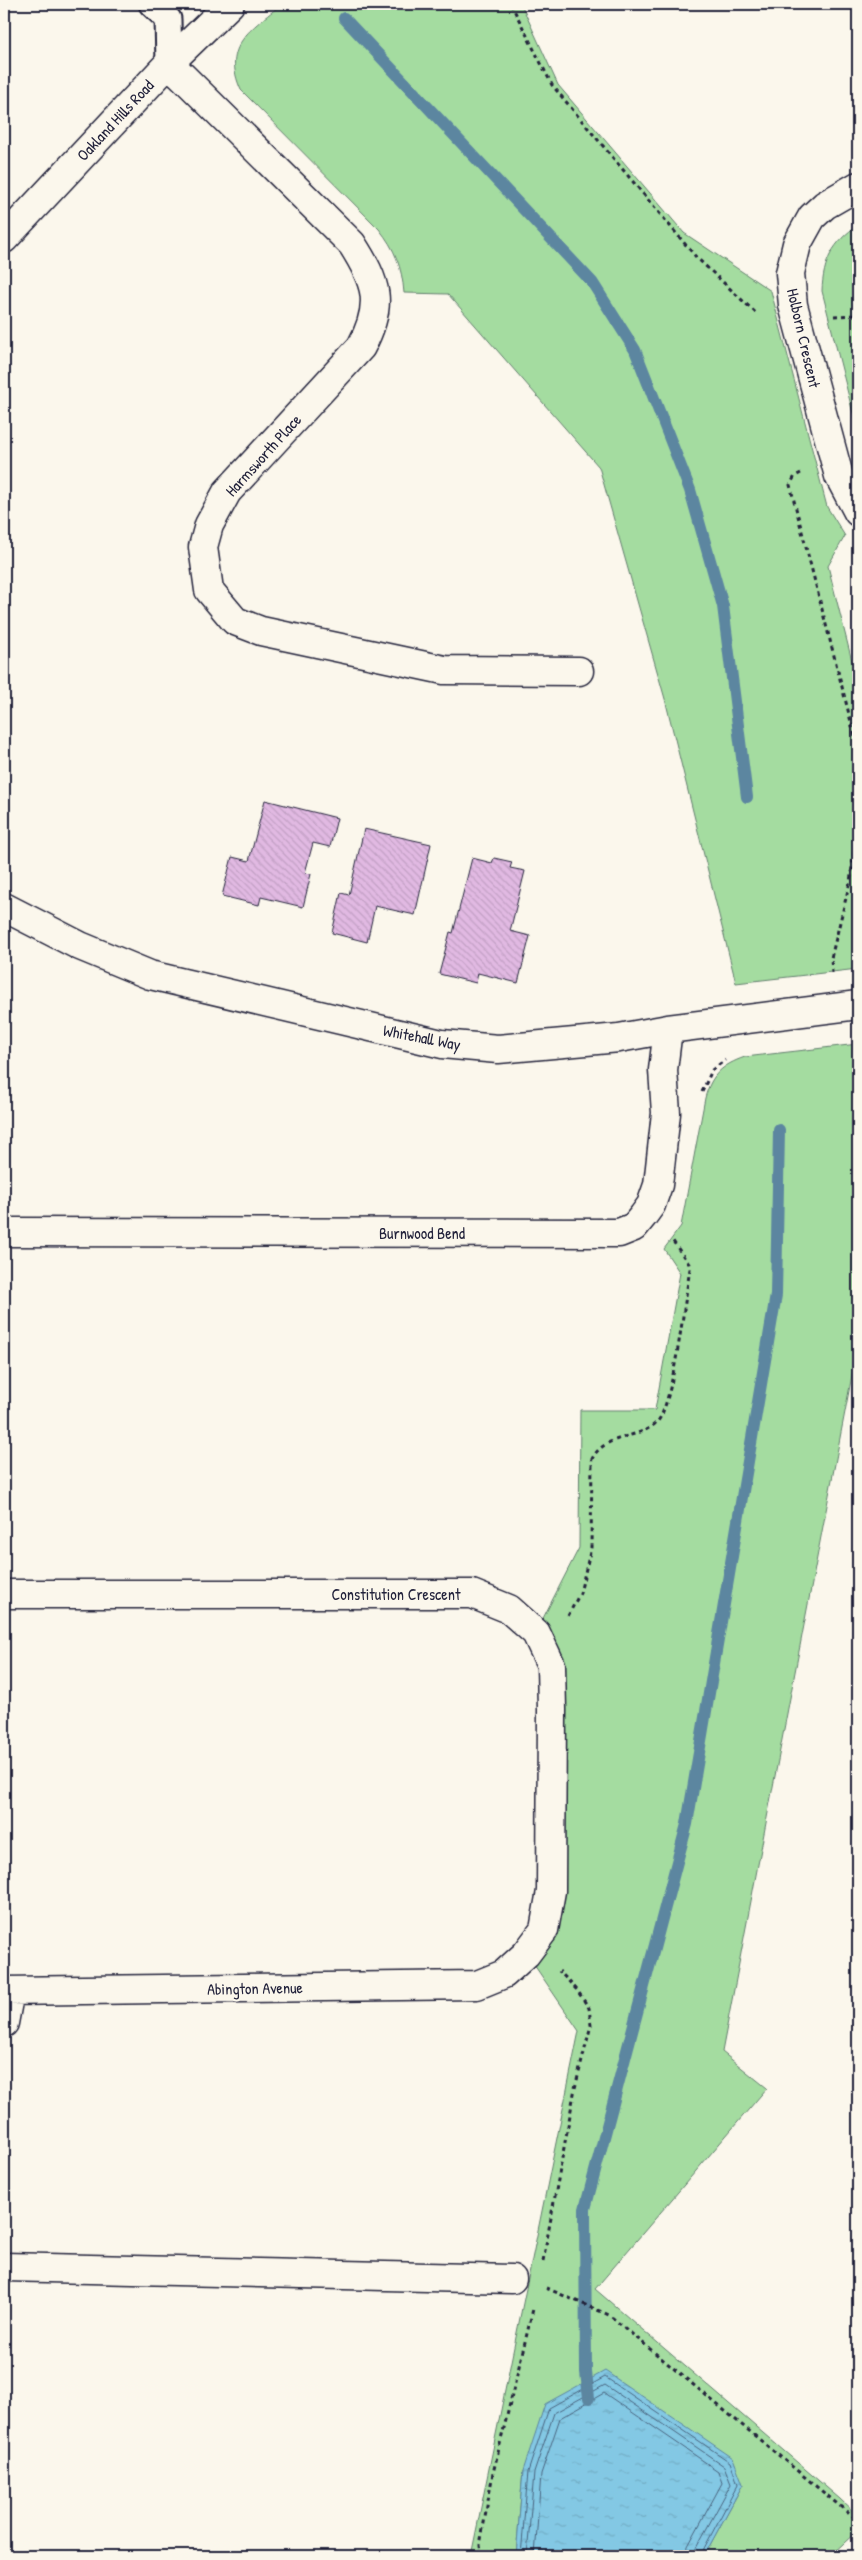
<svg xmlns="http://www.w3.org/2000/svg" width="862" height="2560" font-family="'Patrick Hand',sans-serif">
<defs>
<pattern id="water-ripples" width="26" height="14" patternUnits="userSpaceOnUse" patternTransform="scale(1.25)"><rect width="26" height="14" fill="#83c8e4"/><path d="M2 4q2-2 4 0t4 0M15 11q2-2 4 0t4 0" fill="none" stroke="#71acc4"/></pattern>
<pattern id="building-back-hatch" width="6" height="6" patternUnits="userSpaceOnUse" patternTransform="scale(1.25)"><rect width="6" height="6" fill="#e1b9e2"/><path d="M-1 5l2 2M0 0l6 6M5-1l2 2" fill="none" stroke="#c19fc3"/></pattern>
</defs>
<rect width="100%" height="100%" fill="#fbf7ec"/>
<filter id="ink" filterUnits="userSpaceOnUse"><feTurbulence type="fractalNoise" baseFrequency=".02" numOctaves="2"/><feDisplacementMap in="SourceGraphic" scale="10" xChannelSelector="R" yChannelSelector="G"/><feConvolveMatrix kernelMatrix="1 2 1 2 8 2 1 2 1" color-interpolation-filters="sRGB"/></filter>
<g filter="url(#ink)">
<path fill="#a4dca0" stroke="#637f6e" d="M 282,4 L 521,4 L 558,85 L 684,233 L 771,291 L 827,507 L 845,536 L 828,566 L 858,685 L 858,969 L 736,983 L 665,699 L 599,467 L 448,294 L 404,293 C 402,267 395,249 379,229 L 241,90 C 221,46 251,29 282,4 Z
M 858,225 L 858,433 L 822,291 C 823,261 833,242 858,225 Z
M 858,1044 L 858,1344 L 722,2052 L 767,2088 L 595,2289 L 840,2499 L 858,2516 L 858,2531 L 831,2556 L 704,2556 L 743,2484 L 523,2471 L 516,2556 L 471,2556 L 579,2031 L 528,1956 L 545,1931 L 536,1632 L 579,1548 L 580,1410 L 655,1410 L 680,1273 L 664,1249 L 681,1226 L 705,1098 C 711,1075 722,1065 745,1057 Z"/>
<path fill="url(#water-ripples)" stroke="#5c86a0" d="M 605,2371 L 733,2458 L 743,2484 L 704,2556 L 516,2556 L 523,2471 L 545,2404 Z"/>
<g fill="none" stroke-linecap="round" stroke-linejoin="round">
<path stroke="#49647f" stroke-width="1" d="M 521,2556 L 528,2472 L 549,2408 L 605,2377 L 730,2462 L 738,2484 L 700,2556
M 527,2556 L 534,2473 L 554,2413 L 605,2385 L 724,2466 L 731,2484 L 695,2550 L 693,2556
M 535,2556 L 541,2474 L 560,2418 L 604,2393 L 718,2471 L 722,2483 L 688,2546 L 686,2556"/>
<path stroke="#5c86a0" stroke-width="12" d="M 344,18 L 592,282 L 635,350 L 690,490 L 723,606 L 747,797
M 589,2398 L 586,2372 L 585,2209 L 687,1824 L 776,1295 L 779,1130"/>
</g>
<path fill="url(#building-back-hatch)" stroke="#22223b" d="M 265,800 L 337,818 L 330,847 L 313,843 L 305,873 L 311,874 L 303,907 L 261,897 L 259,905 L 222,896 L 232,857 L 249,861 Z
M 364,829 L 431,844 L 415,915 L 375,906 L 367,942 L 332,933 L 341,893 L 349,895 Z
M 472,858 L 492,863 L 494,858 L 512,862 L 510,868 L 525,871 L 510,931 L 530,936 L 518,983 L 478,973 L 476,983 L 439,974 L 450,932 L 453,933 Z"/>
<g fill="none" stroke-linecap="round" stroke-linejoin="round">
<defs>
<path id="lane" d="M 152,4 L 168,19 L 169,63"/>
<path id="street" d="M 169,63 L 352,244 C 377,283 384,304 361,347 L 227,492 L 209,525 L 203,547 L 209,590 L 235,621 L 261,631 L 444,670 L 579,671
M 858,186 L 825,205 L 812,217 L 797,244 L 790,273 L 793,305 L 839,476 L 858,512
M 4,239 L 169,63 L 230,4
M 4,907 L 80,946 L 150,975 L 442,1044 L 498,1049 L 619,1038 L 668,1029 L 858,1005
M 4,1232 L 619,1233 L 634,1227 L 643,1216 L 651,1205 L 658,1185 L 666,1113 L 663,1070 L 668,1029
M 4,1594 L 472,1594 L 509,1609 L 536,1633 L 551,1665 L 552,1710 L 551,1891 L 544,1930 L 526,1954 L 504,1974 L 477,1985 L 4,1991
M 4,2023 L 10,1991
M 4,2267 L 512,2279"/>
</defs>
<use href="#lane" stroke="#22223b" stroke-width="29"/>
<use href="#street" stroke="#22223b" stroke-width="31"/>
<path stroke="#22223b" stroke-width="3" stroke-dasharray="4 4" stroke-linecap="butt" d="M 511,4 L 552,85 L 696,257 L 757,314
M 834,316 L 858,315
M 801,473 L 795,476 L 790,485 L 858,749
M 832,973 L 831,958 L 850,882 L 858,824
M 702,1092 L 712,1070 L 725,1060
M 568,1616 L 580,1593 L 591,1548 L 592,1459 C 605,1433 639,1440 657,1422 C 673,1406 685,1297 690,1269 L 689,1264 L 672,1240
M 543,2261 L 575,2088 L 591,2025 L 589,2008 L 577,1990 L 559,1971
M 546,2288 L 609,2315 L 858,2521
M 481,2556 L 480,2545 L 493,2473 L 533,2309"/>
<use href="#lane" stroke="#fbf7ec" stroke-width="25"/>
<use href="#street" stroke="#fbf7ec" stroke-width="28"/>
</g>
</g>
<g text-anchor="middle" stroke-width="4" stroke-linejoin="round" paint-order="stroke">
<g font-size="16" fill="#22223b" stroke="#fbf7ec">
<text transform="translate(115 120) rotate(-47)" y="6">Oakland Hills Road</text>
<text transform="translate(804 338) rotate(77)" y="6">Holborn Crescent</text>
<text transform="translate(263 455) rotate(-48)" y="6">Harmsworth Place</text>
<text transform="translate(422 1037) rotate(11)" y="6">Whitehall Way</text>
<text x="422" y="1239">Burnwood Bend</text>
<text x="396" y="1600">Constitution Crescent</text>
<text transform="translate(255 1988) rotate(-1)" y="6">Abington Avenue</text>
</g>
</g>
<rect width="862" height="2560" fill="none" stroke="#fbf7ec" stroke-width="20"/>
<rect x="10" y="10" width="842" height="2540" fill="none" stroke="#22223b" stroke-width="2" filter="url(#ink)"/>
</svg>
